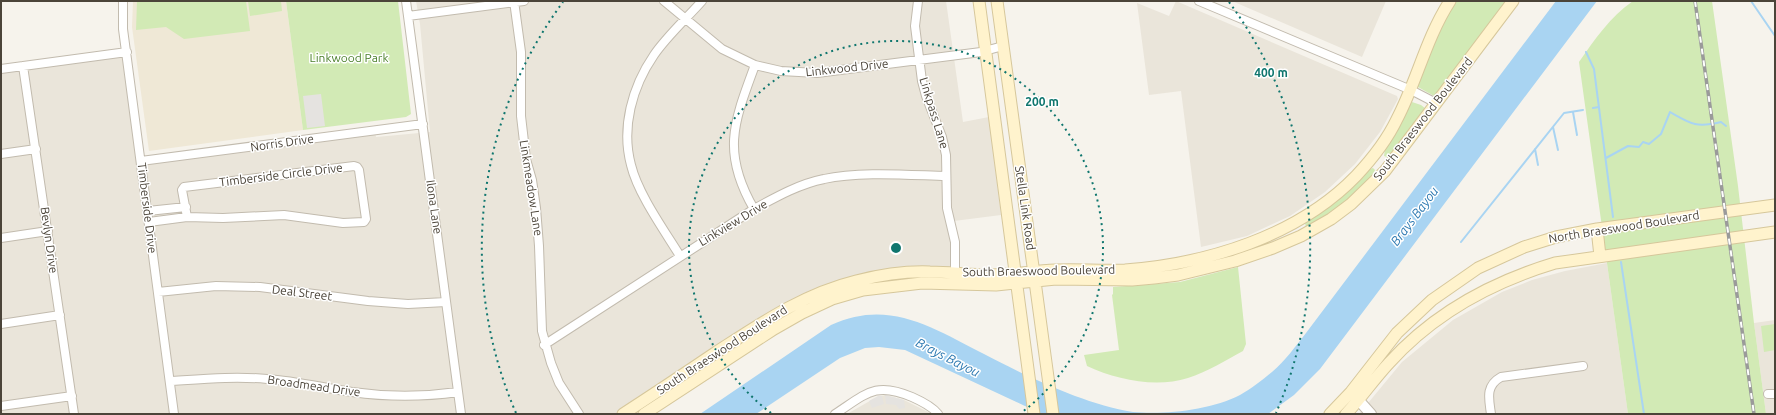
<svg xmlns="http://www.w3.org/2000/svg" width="1776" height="415" font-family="Ubuntu,sans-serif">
<rect width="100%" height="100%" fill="#f6f3ec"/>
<path fill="#eae5da" d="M 416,1 L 946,1 L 963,122 L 989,117 L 1001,215 L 954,221 L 958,269 L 751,325 L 617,414 L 1,414 L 1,69 L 127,52 L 141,161 L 375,130 L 376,137 L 430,132 L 420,24 Z
M 1176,1 L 1397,96 L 1398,99 L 1380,132 L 1355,164 L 1325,192 L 1290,216 L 1247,236 L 1201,247 L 1181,91 L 1149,95 L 1137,3 L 1169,16 Z
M 1232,1 L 1386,1 L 1362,57 Z
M 1607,263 L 1628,414 L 1359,414 L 1402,362 L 1453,320 L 1502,292 L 1532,280 L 1565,271 Z
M 1775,320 L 1775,414 L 1766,414 L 1754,323 Z
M 885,395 L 904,400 L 932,414 L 847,414 L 875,398 Z"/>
<path fill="#efe8d6" d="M 133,1 L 286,1 L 303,130 L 149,151 L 132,27 Z"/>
<path fill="#d2eab5" d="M 137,1 L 246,1 L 250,31 L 184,39 L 166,27 L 136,30 Z
M 248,1 L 281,1 L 282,11 L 250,16 Z
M 286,1 L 398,1 L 411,114 L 406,117 L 303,130 Z
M 1454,1 L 1508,1 L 1436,96 L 1434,96 L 1418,87 L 1418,84 L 1427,54 Z
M 1633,1 L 1712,1 L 1738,186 L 1754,323 L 1766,414 L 1628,414 L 1579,62 C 1595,39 1610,17 1633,1 Z
M 1412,102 L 1421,105 L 1426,109 L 1392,154 L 1387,157 L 1384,156 L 1385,149 Z
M 1373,168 L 1375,170 L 1373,176 C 1356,192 1329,223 1306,227 L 1305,223 L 1308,220 L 1367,170 Z
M 1238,267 L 1246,344 L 1243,351 C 1226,360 1207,372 1188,378 C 1156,388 1117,380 1087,366 L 1084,355 L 1119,350 L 1112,295 L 1113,294 L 1113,287 L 1180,282 Z
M 1775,324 L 1775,350 L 1764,352 L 1761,326 Z"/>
<path fill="#e5e3e0" d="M 321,94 L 325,126 L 307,128 L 303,96 Z
M 885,395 L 904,400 L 905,408 L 899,409 L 896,405 L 886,404 Z
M 878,396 L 882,396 L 884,404 L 872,408 L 869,401 Z"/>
<path fill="#a9d4f2" d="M 1556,1 L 1597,1 L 1320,369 L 1294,395 L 1268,414 L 1042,414 L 905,350 L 879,347 L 865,348 L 840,358 L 756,414 L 700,414 L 831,325 C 889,298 933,328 984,354 C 1028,377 1084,404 1133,412 C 1165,415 1211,410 1240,395 C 1251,389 1262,380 1272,372 C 1285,361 1295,347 1306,333 Z"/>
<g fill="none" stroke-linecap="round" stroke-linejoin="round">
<path stroke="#a9d4f2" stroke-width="2" d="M 1751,1 L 1775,36
M 1586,52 L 1594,69 L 1613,217
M 1593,108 L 1599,107
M 1573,112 L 1577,135
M 1553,127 L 1558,150
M 1535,149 L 1538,165
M 1606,158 L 1628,146 L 1639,147 L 1643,142 L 1649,144 L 1661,134 L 1670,112 C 1691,124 1696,128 1721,122 L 1726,126
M 1461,242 L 1564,113 L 1583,110
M 1621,262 L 1644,414"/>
<defs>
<path id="minor" d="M 123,1 L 123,29 L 174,414
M 406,1 L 461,414
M 514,1 L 521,52 L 521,116 L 526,159 L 532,180 L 536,208 L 539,246 L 542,331 L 551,363 L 559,383 L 579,414
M 664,1 L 722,49 L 755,65 L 781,71 L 817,73 L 981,52 L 1003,46
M 918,1 L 915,26 L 922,81 L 926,96 L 942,137 L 946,155 L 947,208 L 955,242 L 955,273
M 1199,1 L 1411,90 L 1436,103
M 408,16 L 524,1
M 23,66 L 74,414
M 1,69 L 127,52
M 1,154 L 36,149
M 141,161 L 423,124
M 754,209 C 721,152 734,122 755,65
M 148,211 L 186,207
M 149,222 L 187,217 L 223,218 L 284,215 L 343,223 L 364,222 L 366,219 L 359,170 L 357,167 L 354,166 L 184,187 L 182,190 L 187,217
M 1,238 L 48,231
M 680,256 C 664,230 638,194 631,165 C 621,128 632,87 654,55 C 667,36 686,19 702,1
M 158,292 L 216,286 L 260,287 L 368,301 L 408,304 L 446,302
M 1,324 L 60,315
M 544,345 L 754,209 C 776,197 799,184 824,179 C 859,171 909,175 946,176
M 170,381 C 202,379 235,376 267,379 C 296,381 324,388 352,392 C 387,397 423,397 458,392
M 1768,394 L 1775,394
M 1,406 L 72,396
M 835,414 C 866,394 875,381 912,397 C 921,401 932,406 938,414
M 1491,414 C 1489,399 1485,386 1501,377 L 1583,366"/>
<path id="tertiary" d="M 1354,395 L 1371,414"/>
<path id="secondary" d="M 979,1 L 1034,414
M 997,1 L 1053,414
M 1597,229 L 1600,256
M 623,414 C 654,394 684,374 715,353 C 760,324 803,294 856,281 C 880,275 906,271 930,272 C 950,272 970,275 990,275 C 1012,275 1033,271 1055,270 C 1078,269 1101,271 1125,270 C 1207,264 1298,236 1356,176 C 1372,159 1387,140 1397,119 C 1417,81 1426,38 1450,1
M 644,414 L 774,329 L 802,313 L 832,299 L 863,290 L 922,283 L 996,285 L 1056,279 L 1132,280 L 1154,278 L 1178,275 L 1235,261 L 1273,248 L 1301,236 L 1331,219 L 1351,204 L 1385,171 L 1513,1
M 1330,414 L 1351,392 L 1397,333 L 1432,300 L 1478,268 L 1524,247 L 1556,237 L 1597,229 L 1775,205
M 1346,414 C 1361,398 1374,379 1389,363 C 1434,313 1492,282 1555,263 L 1775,232"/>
</defs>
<use href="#minor" stroke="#c2bbae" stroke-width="10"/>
<use href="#tertiary" stroke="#c2bbae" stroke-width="12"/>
<use href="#secondary" stroke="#d6c79b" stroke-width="13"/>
<use href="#minor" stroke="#fff" stroke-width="8"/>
<use href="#tertiary" stroke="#fff" stroke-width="10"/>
<use href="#secondary" stroke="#fff3cd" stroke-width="11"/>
<defs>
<path id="rail" d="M 1695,1 L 1754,414"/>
</defs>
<use href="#rail" stroke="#9a9a9a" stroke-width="3.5"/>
<use href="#rail" stroke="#fff" stroke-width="2" stroke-dasharray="6" stroke-linecap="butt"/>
</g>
<g fill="none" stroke="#0f766e" stroke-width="2" stroke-dasharray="2 4">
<path d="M771 413A207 207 0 1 1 1021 413"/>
<path d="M516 413A414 414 0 0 1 563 2M1229 2A414 414 0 0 1 1276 413"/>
</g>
<g text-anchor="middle" stroke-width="3" stroke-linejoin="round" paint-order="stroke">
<g font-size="12" fill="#4a7f2a" stroke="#fff">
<text x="349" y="62">Linkwood Park</text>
</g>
<g font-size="12" fill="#4b4439" stroke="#fff">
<text transform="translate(847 68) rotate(-6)" y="4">Linkwood Drive</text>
<text transform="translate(934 113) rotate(73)" y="4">Linkpass Lane</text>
<text transform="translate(1423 119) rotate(-52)" y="4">South Braeswood Boulevard</text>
<text transform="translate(282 143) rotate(-8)" y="4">Norris Drive</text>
<text transform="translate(281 175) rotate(-7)" y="4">Timberside Circle Drive</text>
<text transform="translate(531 188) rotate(81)" y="4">Linkmeadow Lane</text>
<text transform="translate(434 207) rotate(82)" y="4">Ilona Lane</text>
<text transform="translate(147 208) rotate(83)" y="4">Timberside Drive</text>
<text transform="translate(1025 208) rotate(82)" y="4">Stella Link Road</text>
<text transform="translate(733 223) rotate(-31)" y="4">Linkview Drive</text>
<text transform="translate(1624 227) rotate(-9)" y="4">North Braeswood Boulevard</text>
<text transform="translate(49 240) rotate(82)" y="4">Bevlyn Drive</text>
<text transform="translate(1039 271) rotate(-1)" y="4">South Braeswood Boulevard</text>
<text transform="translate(302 293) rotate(7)" y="4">Deal Street</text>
<text transform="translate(722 350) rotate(-33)" y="4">South Braeswood Boulevard</text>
<text transform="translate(314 386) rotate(8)" y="4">Broadmead Drive</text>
</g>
<g font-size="13" font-style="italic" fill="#2e7ab2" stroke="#fff">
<text transform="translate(1414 216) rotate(-53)" y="5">Brays Bayou</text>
<text transform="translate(948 357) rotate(27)" y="5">Brays Bayou</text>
</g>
</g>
<circle cx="896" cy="248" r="6" fill="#0f766e" stroke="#fff" stroke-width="2"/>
<g font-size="12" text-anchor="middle" font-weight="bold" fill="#0f766e" stroke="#fff" stroke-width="3" stroke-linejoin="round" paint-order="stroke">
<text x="1271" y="77">400 m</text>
<text x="1042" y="106">200 m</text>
</g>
<rect width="1776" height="415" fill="none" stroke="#4b4439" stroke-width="4"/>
</svg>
